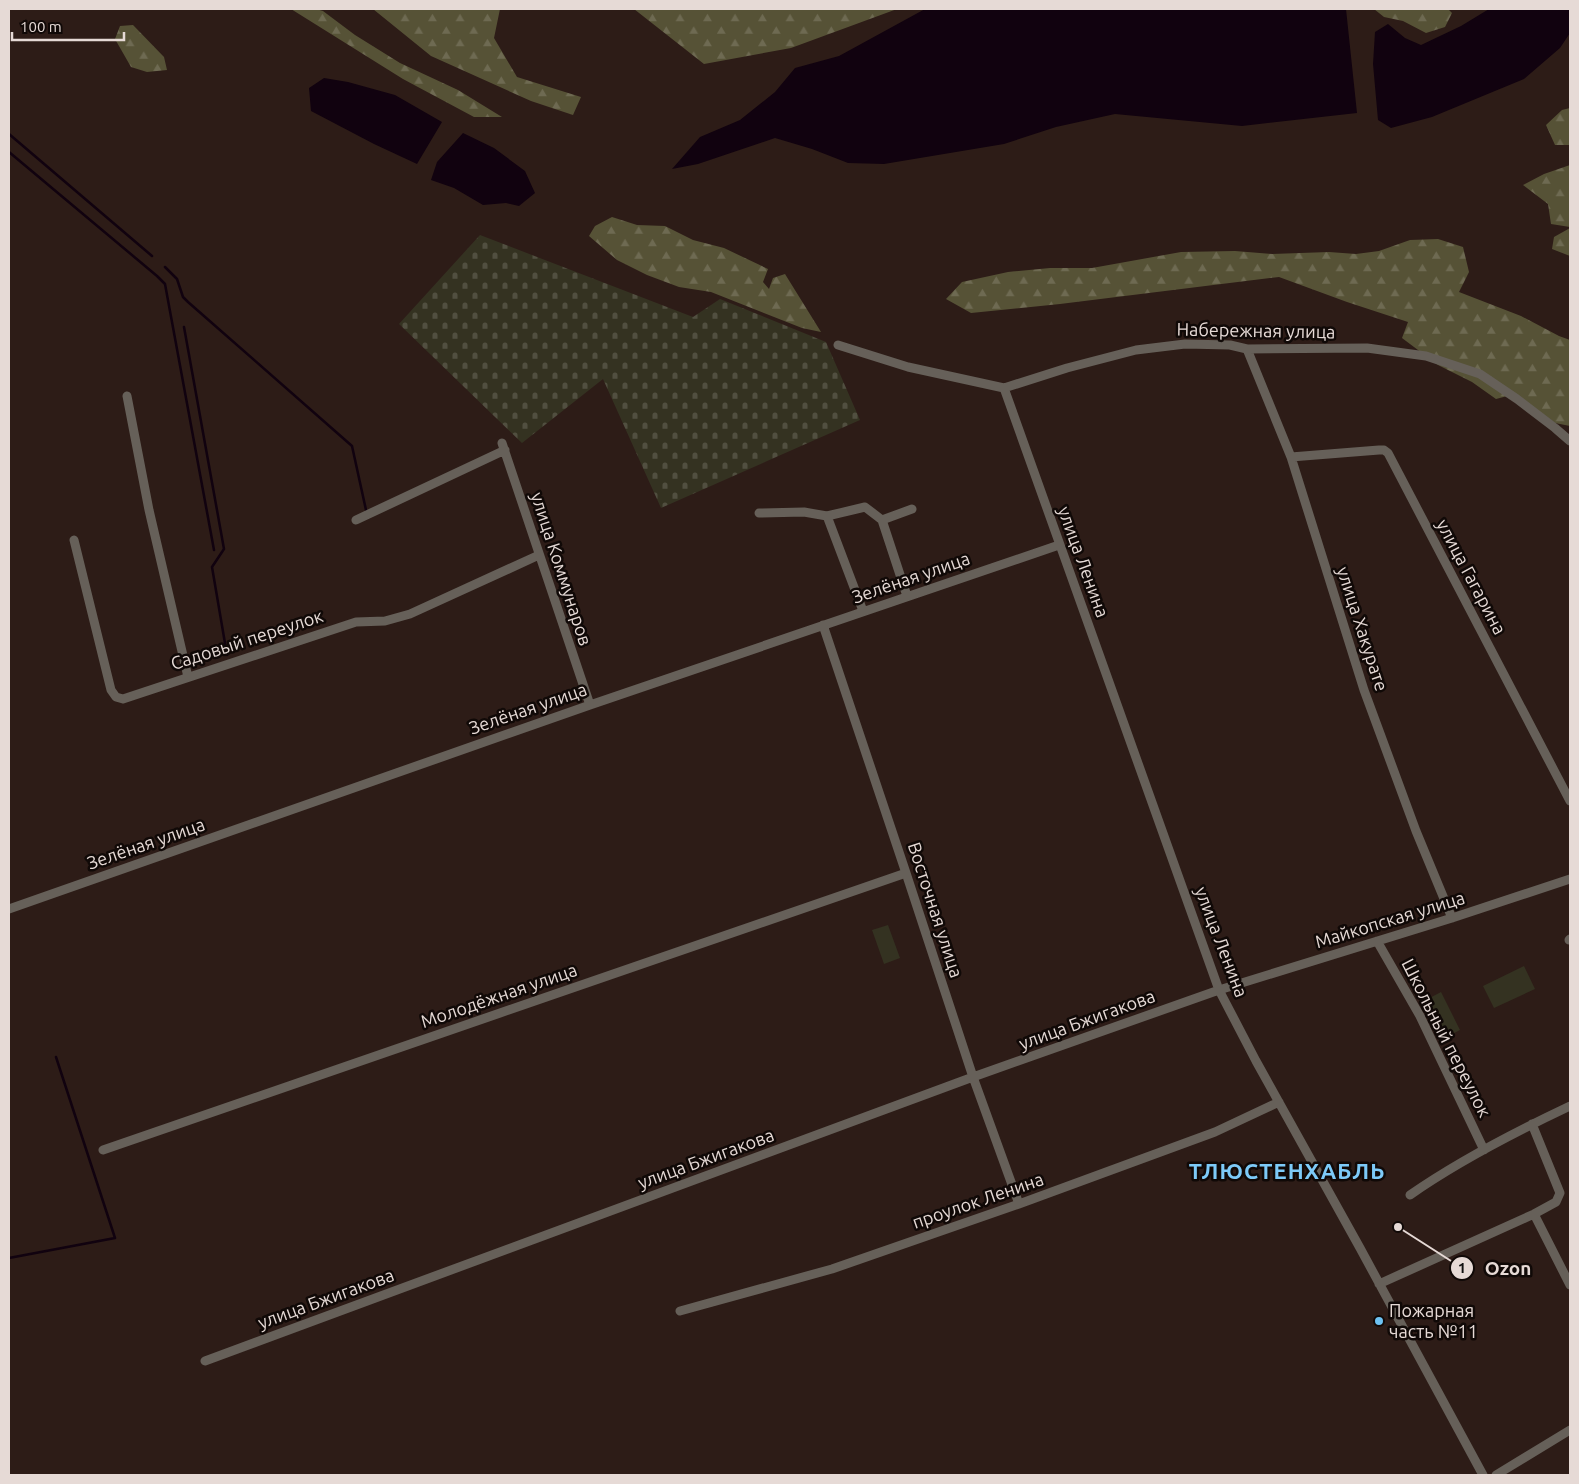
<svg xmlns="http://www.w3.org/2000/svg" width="1579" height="1484" font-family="Ubuntu,sans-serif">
<defs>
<pattern id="forest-firs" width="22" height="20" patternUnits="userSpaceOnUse" patternTransform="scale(1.25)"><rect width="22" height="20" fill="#565236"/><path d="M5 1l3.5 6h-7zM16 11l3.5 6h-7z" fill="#6e6a52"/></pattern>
<pattern id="cemetery-stones" width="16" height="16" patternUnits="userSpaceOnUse" patternTransform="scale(1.25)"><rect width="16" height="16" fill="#343221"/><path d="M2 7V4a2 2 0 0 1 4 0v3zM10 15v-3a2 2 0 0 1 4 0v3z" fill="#514f40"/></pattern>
</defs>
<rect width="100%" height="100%" fill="#2d1c17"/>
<path fill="#343221" d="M 888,925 L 900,958 L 884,964 L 872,930 Z
M 1524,966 L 1535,989 L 1494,1008 L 1483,986 Z
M 1441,992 L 1460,1030 L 1441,1040 L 1422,1002 Z"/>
<path fill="url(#forest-firs)" d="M 291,9 L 316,9 L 323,11 L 355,35 L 400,63 L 458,90 L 502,117 L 474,117 L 403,79 Z
M 373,9 L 500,9 L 494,38 L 517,77 L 581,97 L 573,115 L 531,101 L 431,56 Z
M 634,9 L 897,9 L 791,48 L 704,64 Z
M 1374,9 L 1448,9 L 1452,13 L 1445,27 L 1426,33 L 1403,21 L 1384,17 Z
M 133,25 L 164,57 L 167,70 L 147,72 L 131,67 L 115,39 L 120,26 Z
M 1570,108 L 1570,145 L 1555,145 L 1546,125 L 1562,110 Z
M 1570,165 L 1570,227 L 1551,224 L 1548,204 L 1523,185 L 1544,174 Z
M 612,217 L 637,225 L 665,226 L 693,240 L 724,248 L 768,269 L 763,282 L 769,289 L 773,278 L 785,274 L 821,332 L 802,328 L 711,292 L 679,287 L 647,275 L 617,260 L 589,236 L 595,226 Z
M 1570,228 L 1570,256 L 1552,249 L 1554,237 Z
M 1438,239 L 1463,247 L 1469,272 L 1459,292 L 1521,316 L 1559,336 L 1570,340 L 1570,426 L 1555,423 L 1515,394 L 1496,399 L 1472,382 L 1438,365 L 1402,338 L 1408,322 L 1347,302 L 1279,277 L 1060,304 L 971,313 L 946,299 L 962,282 L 1008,272 L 1050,268 L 1092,268 L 1181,252 L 1235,251 L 1272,254 L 1329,252 L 1356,254 L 1379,251 L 1410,240 Z"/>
<path fill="url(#cemetery-stones)" d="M 480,235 L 693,317 L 720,299 L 826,342 L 860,420 L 661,508 L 603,379 L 522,443 L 399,324 Z"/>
<path fill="#11020f" d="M 925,9 L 1346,9 L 1357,113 L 1242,126 L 1115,114 L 1056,127 L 1004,144 L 884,164 L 848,163 L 812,149 L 775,138 L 698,164 L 672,169 L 700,137 L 740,120 L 775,92 L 795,68 L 839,56 Z
M 1489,9 L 1570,9 L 1570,33 L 1560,48 L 1524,79 L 1432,117 L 1391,128 L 1378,120 L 1373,64 L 1375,32 L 1388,24 L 1405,38 L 1421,45 L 1461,26 Z
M 324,78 L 348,82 L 395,95 L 442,122 L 417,164 L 374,144 L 311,111 L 309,88 Z
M 463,133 L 494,148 L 525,171 L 535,193 L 519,206 L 506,203 L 483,205 L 454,188 L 431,180 L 437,162 Z"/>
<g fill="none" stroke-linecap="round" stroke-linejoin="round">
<path stroke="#11020f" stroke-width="2.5" d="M 9,134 L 152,256
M 9,152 L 157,276 L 165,284 L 214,550
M 165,267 L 177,279 L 183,297 L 188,302 L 352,446 L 366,510
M 184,327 L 224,549 L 212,567 L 227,655
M 9,1258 L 115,1238 L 56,1057"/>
<path stroke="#666059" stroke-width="9" d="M 838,345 L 908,367 L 1004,388 L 1067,368 L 1136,350 L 1185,344 L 1230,345 L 1247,349 L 1367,348 L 1426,356 L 1480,374 L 1517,399 L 1555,428 L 1570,441
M 1247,349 L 1291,457 L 1364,690 L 1416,831 L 1452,918
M 1004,388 L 1219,990 L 1256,1061 L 1360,1248 L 1483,1475
M 127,396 L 149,510 L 188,677
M 502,443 L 590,705
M 1291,457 L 1379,450 L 1384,450 L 1388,453 L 1570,801
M 759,513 L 804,512 L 827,516 L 863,611
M 827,516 L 865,507 L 882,520
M 356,520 L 505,450
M 74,540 L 111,690 L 116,697 L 123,699 L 356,622 L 385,621 L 410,614 L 539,555
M 907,596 L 882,520 L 912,509
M 823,625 L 906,873 L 973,1077 L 1019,1204
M 9,909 L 590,705 L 1059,545
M 1569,940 L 1570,939
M 1377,941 L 1420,1016 L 1484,1150
M 103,1150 L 906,873
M 1410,1195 C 1460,1160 1515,1132 1570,1106
M 1534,1214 L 1570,1285
M 1379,1284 L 1534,1214 L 1556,1202 L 1560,1193 L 1532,1124
M 680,1311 L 832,1269 L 1019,1204 L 1215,1132 L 1279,1102
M 205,1361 L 973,1077 L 1219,990 L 1452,918 L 1570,879
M 1496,1475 L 1570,1430"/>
</g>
<circle fill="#6dc2f3" stroke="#100907" stroke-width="2" cx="1379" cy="1321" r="5"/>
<g text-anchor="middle" stroke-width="5" stroke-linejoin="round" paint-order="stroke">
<g font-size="18" fill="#e6dad6" stroke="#100907">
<text transform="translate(1256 331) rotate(1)" y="6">Набережная улица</text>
<text transform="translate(1083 562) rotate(70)" y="6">улица Ленина</text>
<text transform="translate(561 569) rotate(72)" y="6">улица Коммунаров</text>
<text transform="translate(1471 577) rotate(62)" y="6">улица Гагарина</text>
<text transform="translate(911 578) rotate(-19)" y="6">Зелёная улица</text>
<text transform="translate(1362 629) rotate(72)" y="6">улица Хакурате</text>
<text transform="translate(247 640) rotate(-18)" y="6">Садовый переулок</text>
<text transform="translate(528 709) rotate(-19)" y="6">Зелёная улица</text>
<text transform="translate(146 844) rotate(-19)" y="6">Зелёная улица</text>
<text transform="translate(935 910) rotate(72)" y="6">Восточная улица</text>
<text transform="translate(1390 920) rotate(-17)" y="6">Майкопская улица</text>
<text transform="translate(1221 942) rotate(69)" y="6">улица Ленина</text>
<text transform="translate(499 996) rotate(-19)" y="6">Молодёжная улица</text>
<text transform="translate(1087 1020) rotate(-20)" y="6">улица Бжигакова</text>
<text transform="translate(1446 1038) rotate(63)" y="6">Школьный переулок</text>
<text transform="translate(706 1159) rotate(-20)" y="6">улица Бжигакова</text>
<text transform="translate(978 1201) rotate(-19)" y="6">проулок Ленина</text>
<text transform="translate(326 1299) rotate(-20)" y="6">улица Бжигакова</text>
</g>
<g font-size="18" fill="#e6dad6" stroke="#100907" text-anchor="start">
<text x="1389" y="1317">Пожарная<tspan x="1389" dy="21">часть №11</tspan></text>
</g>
<g font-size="22" font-weight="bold" letter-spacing="1" fill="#7dcaf8" stroke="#100907">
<text x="1287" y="1179">ТЛЮСТЕНХАБЛЬ</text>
</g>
</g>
<path fill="none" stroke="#e6dad6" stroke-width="2" d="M1398 1227L1462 1268"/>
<g fill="#e6dad6" stroke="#100907" stroke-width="2">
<circle cx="1398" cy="1227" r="5"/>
<circle cx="1462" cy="1268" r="12"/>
</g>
<g font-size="15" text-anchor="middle" font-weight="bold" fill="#111">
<text x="1462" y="1273">1</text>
</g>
<g font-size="19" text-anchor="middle" font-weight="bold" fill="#e6dad6" stroke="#100907" stroke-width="5" stroke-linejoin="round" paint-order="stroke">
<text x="1508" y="1275">Ozon</text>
</g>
<rect width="1579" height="1484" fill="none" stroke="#e6dad6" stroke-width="20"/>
<path d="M12 32v8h112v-8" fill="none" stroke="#e6dad6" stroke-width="2.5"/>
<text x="20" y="32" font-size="15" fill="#e6dad6" stroke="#100907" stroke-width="4" paint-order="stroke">100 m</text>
</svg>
